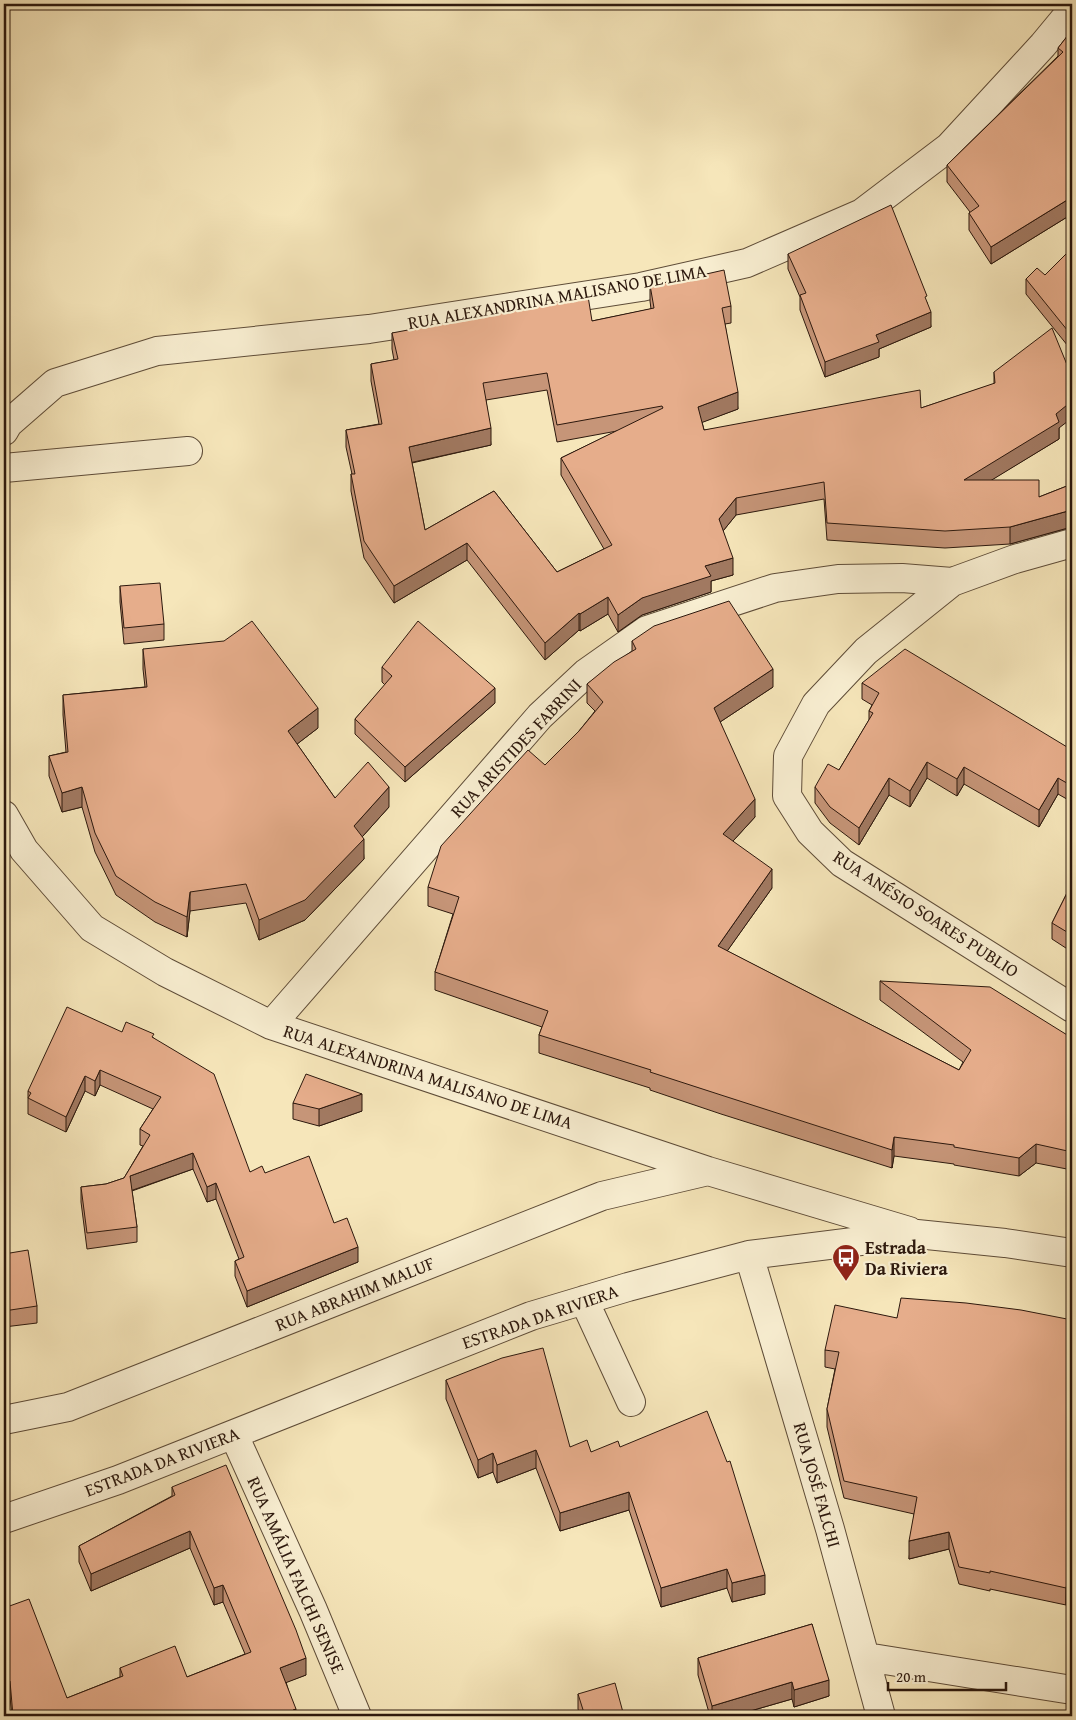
<svg xmlns="http://www.w3.org/2000/svg" width="1076" height="1720" font-family="'Gentium Book Plus',serif">
<rect width="100%" height="100%" fill="#f6e6ba"/>
<filter id="stains"><feTurbulence type="fractalNoise" baseFrequency=".004" numOctaves="4"/><feColorMatrix values="0 0 0 0 .2 0 0 0 0 .09 0 0 0 0 .02 0 0 0 .5 -.17"/></filter>
<radialGradient id="worn" r=".72"><stop offset=".6" stop-color="#630" stop-opacity="0"/><stop offset="1" stop-color="#630" stop-opacity=".3"/></radialGradient>
<g fill="none" stroke-linecap="round" stroke-linejoin="round">
<defs>
<path id="minor" d="M 4,431 L 8,424 L 55,383 L 157,351 L 369,329 L 641,287 L 747,263 L 862,213 L 949,147 L 1043,45 L 1072,10
M 4,468 L 188,451
M 1072,543 L 1015,559 L 952,582 L 866,651 L 816,704 L 788,756 L 787,796 L 810,832 L 842,863 L 1072,1008
M 4,815 L 24,850 L 92,928 L 165,972 L 271,1025 L 708,1171 L 909,1231
M 271,1025 L 540,716 L 586,673 L 647,630 L 775,588 L 838,579 L 902,578 L 952,582
M 749,1255 L 830,1529 L 881,1716
M 584,1300 L 631,1402
M 4,1420 L 68,1407 L 602,1196 L 708,1171
M 234,1435 L 313,1610 L 357,1716
M 4,1519 L 118,1480 L 531,1316 L 628,1287 L 749,1255 L 917,1234 L 1005,1243 L 1072,1253
M 866,1657 L 1072,1690"/>
</defs>
<use href="#minor" stroke="#5e4c38" stroke-width="30"/>
<use href="#minor" stroke="#f9efd2" stroke-width="28"/>
</g>
<path fill="#c69578" stroke="#2c180d" fill-rule="evenodd" d="M 1072,30 L 1072,214 L 991,264 L 969,230 L 969,213 L 970,212 L 947,182 L 947,165 L 1058,56 L 1058,48 Z
M 1072,248 L 1072,351 L 1026,294 L 1026,279 L 1045,275 Z
M 788,254 L 927,302 L 931,327 L 879,349 L 879,357 L 825,377 L 800,310 L 800,297 L 788,269 Z
M 650,285 L 731,306 L 731,323 L 725,324 L 738,409 L 702,422 L 704,430 L 921,408 L 994,384 L 994,372 L 1059,428 L 1059,439 L 991,480 L 1039,497 L 1072,484 L 1072,528 L 1068,528 L 1010,544 L 945,548 L 827,540 L 824,499 L 736,515 L 723,531 L 733,575 L 711,581 L 711,592 L 642,615 L 618,632 L 608,614 L 580,631 L 579,630 L 545,660 L 467,560 L 394,603 L 364,558 L 351,491 L 351,474 L 352,474 L 346,447 L 346,430 L 379,424 L 371,381 L 371,364 L 394,360 L 392,349 L 392,333 L 592,321 L 651,309 L 650,301 ZM 547,390 L 557,442 L 617,431 L 561,458 L 561,475 L 604,549 L 557,572 L 494,491 L 425,530 L 412,463 L 491,445 L 486,400 Z
M 120,586 L 164,624 L 164,640 L 124,644 L 120,602 Z
M 632,641 L 773,687 L 720,722 L 755,817 L 733,841 L 772,888 L 727,951 L 959,1070 L 963,1062 L 880,1000 L 880,981 L 1072,1038 L 1072,1170 L 1036,1163 L 1019,1176 L 954,1165 L 954,1164 L 894,1156 L 892,1168 L 721,1114 L 650,1090 L 650,1088 L 539,1053 L 539,1035 L 542,1027 L 435,990 L 435,972 L 453,914 L 428,906 L 428,887 L 545,765 L 579,731 L 595,711 L 587,703 L 587,684 L 632,651 Z
M 143,649 L 318,728 L 297,744 L 335,798 L 389,807 L 362,837 L 364,859 L 305,920 L 259,940 L 246,903 L 190,911 L 187,937 L 155,922 L 116,895 L 95,852 L 82,807 L 62,812 L 49,776 L 49,756 L 66,752 L 63,715 L 63,695 L 145,687 L 143,669 Z
M 382,667 L 495,703 L 405,782 L 355,734 L 355,719 L 385,685 L 382,682 Z
M 862,683 L 1072,750 L 1072,802 L 1058,794 L 1039,827 L 964,784 L 957,796 L 927,778 L 910,807 L 889,795 L 859,845 L 830,823 L 815,803 L 815,787 L 839,770 L 869,720 L 869,711 L 872,705 L 862,699 Z
M 1072,883 L 1072,952 L 1052,939 L 1052,923 Z
M 122,1032 L 154,1038 L 250,1172 L 265,1173 L 334,1223 L 358,1262 L 247,1307 L 235,1276 L 235,1261 L 239,1259 L 216,1199 L 207,1202 L 193,1169 L 132,1191 L 137,1227 L 137,1242 L 87,1249 L 81,1202 L 81,1187 L 106,1184 L 124,1178 L 143,1146 L 140,1145 L 140,1129 L 153,1109 L 100,1085 L 95,1096 L 85,1091 L 66,1132 L 28,1114 L 28,1091 Z
M 293,1103 L 362,1111 L 319,1126 L 293,1119 Z
M 4,1254 L 37,1306 L 37,1323 L 4,1327 Z
M 897,1318 L 1072,1320 L 1066,1605 L 990,1589 L 990,1591 L 959,1584 L 949,1549 L 909,1559 L 914,1514 L 844,1498 L 827,1427 L 827,1409 L 835,1369 L 825,1367 L 825,1350 Z
M 446,1380 L 570,1447 L 591,1452 L 620,1447 L 765,1594 L 732,1602 L 727,1588 L 661,1607 L 629,1510 L 560,1531 L 536,1468 L 497,1483 L 493,1472 L 478,1478 L 446,1399 Z
M 172,1487 L 306,1675 L 286,1682 L 296,1716 L 12,1716 L 10,1697 L 4,1700 L 4,1608 L 67,1698 L 120,1677 L 120,1668 L 187,1677 L 245,1654 L 223,1602 L 214,1605 L 190,1548 L 91,1591 L 79,1562 L 79,1546 L 172,1496 Z
M 812,1624 L 829,1696 L 794,1707 L 792,1699 L 733,1716 L 710,1716 L 698,1675 L 698,1658 Z
M 578,1694 L 624,1716 L 580,1716 L 578,1709 Z"/>
<path fill="#a17961" stroke="#2c180d" d="M 1072,197 L 1072,214 L 991,264 L 991,247 Z
M 931,312 L 931,327 L 879,349 L 879,357 L 825,377 L 825,362 L 876,335 Z
M 738,392 L 738,409 L 698,424 L 698,407 Z
M 1072,401 L 1072,418 L 1059,428 L 1059,439 L 964,497 L 964,480 Z
M 491,428 L 491,445 L 409,463 L 409,447 Z
M 736,498 L 736,515 L 719,536 L 719,519 Z
M 1068,511 L 1068,528 L 1010,544 L 1010,527 Z
M 467,543 L 467,560 L 394,603 L 394,586 Z
M 733,558 L 733,575 L 711,581 L 711,592 L 642,615 L 618,632 L 618,615 L 642,598 L 705,566 Z
M 608,597 L 608,614 L 580,631 L 580,614 Z
M 579,613 L 579,630 L 545,660 L 545,643 Z
M 773,669 L 773,687 L 714,726 L 714,708 Z
M 495,688 L 495,703 L 405,782 L 405,767 Z
M 318,708 L 318,728 L 288,751 L 288,731 Z
M 927,762 L 927,778 L 910,807 L 910,791 Z
M 964,767 L 964,784 L 957,796 L 957,779 Z
M 889,778 L 889,795 L 859,845 L 859,828 Z
M 1058,778 L 1058,794 L 1039,827 L 1039,810 Z
M 82,787 L 82,807 L 62,812 L 62,793 Z
M 389,787 L 389,807 L 354,846 L 354,826 Z
M 755,799 L 755,817 L 723,852 L 723,834 Z
M 364,839 L 364,859 L 305,920 L 259,940 L 259,920 Z
M 772,869 L 772,888 L 718,964 L 718,946 Z
M 190,892 L 190,911 L 187,937 L 187,917 Z
M 100,1070 L 100,1085 L 95,1096 L 95,1081 Z
M 85,1076 L 85,1091 L 66,1132 L 66,1117 Z
M 362,1094 L 362,1111 L 319,1126 L 319,1109 Z
M 894,1137 L 894,1156 L 892,1168 L 892,1150 Z
M 1036,1144 L 1036,1163 L 1019,1176 L 1019,1158 Z
M 193,1153 L 193,1169 L 130,1191 L 130,1176 Z
M 216,1183 L 216,1199 L 207,1202 L 207,1187 Z
M 358,1247 L 358,1262 L 247,1307 L 247,1291 Z
M 536,1450 L 536,1468 L 497,1483 L 497,1465 Z
M 493,1453 L 493,1472 L 478,1478 L 478,1460 Z
M 629,1492 L 629,1510 L 560,1531 L 560,1513 Z
M 190,1531 L 190,1548 L 91,1591 L 91,1574 Z
M 949,1532 L 949,1549 L 909,1559 L 909,1541 Z
M 1072,1559 L 1072,1576 L 1066,1605 L 1066,1588 Z
M 727,1569 L 727,1588 L 661,1607 L 661,1588 Z
M 765,1575 L 765,1594 L 732,1602 L 732,1583 Z
M 223,1585 L 223,1602 L 214,1605 L 214,1588 Z
M 306,1658 L 306,1675 L 280,1685 L 280,1668 Z
M 829,1680 L 829,1696 L 794,1707 L 794,1690 Z
M 10,1681 L 10,1697 L 4,1700 L 4,1683 Z
M 792,1682 L 792,1699 L 733,1716 L 712,1716 L 712,1706 Z
M 296,1709 L 296,1716 L 293,1716 L 293,1710 Z"/>
<path fill="#e6ad8b" stroke="#2c180d" fill-rule="evenodd" d="M 1072,30 L 1072,197 L 991,247 L 969,213 L 979,206 L 947,165 L 1063,52 L 1058,48 Z
M 891,205 L 927,296 L 925,297 L 931,312 L 876,335 L 879,342 L 825,362 L 800,295 L 806,293 L 788,254 Z
M 1072,248 L 1072,336 L 1026,279 L 1037,268 L 1045,275 Z
M 724,270 L 731,306 L 722,308 L 738,392 L 698,407 L 704,430 L 920,390 L 921,408 L 995,383 L 994,372 L 1052,328 L 1072,377 L 1072,401 L 1056,414 L 1059,422 L 964,480 L 1039,480 L 1039,497 L 1072,484 L 1072,511 L 1068,511 L 1010,527 L 945,531 L 827,523 L 824,482 L 736,498 L 719,519 L 733,558 L 705,566 L 711,576 L 642,598 L 618,615 L 608,597 L 580,614 L 579,613 L 545,643 L 467,543 L 394,586 L 364,541 L 351,474 L 355,474 L 346,430 L 382,424 L 371,364 L 398,359 L 392,333 L 588,296 L 592,321 L 654,308 L 650,285 L 680,280 ZM 547,373 L 557,425 L 662,406 L 663,408 L 561,458 L 612,545 L 557,572 L 494,491 L 425,530 L 409,447 L 491,428 L 483,383 Z
M 160,583 L 164,624 L 124,628 L 120,586 Z
M 729,601 L 773,669 L 714,708 L 755,799 L 723,834 L 772,869 L 718,946 L 959,1070 L 971,1050 L 880,981 L 990,987 L 1072,1038 L 1072,1152 L 1036,1144 L 1019,1158 L 954,1147 L 954,1145 L 894,1137 L 892,1150 L 721,1095 L 650,1072 L 651,1070 L 539,1035 L 548,1011 L 435,972 L 459,897 L 428,887 L 441,846 L 528,750 L 545,765 L 579,731 L 603,702 L 587,684 L 614,662 L 636,649 L 632,641 L 654,626 Z
M 252,621 L 318,708 L 288,731 L 335,798 L 368,762 L 389,787 L 354,826 L 364,839 L 305,900 L 259,920 L 246,884 L 190,892 L 187,917 L 155,902 L 116,876 L 95,833 L 82,787 L 62,793 L 49,756 L 68,752 L 63,695 L 147,687 L 143,649 L 224,641 Z
M 418,621 L 495,688 L 405,767 L 355,719 L 392,676 L 382,667 Z
M 905,649 L 1072,750 L 1072,786 L 1058,778 L 1039,810 L 964,767 L 957,779 L 927,762 L 910,791 L 889,778 L 859,828 L 830,807 L 815,787 L 828,764 L 839,770 L 873,713 L 869,711 L 879,693 L 862,683 Z
M 1072,883 L 1072,935 L 1052,923 Z
M 67,1007 L 122,1032 L 126,1022 L 154,1034 L 152,1037 L 214,1074 L 250,1172 L 262,1166 L 265,1173 L 309,1156 L 334,1223 L 347,1218 L 358,1247 L 247,1291 L 235,1261 L 244,1257 L 216,1183 L 207,1187 L 193,1153 L 130,1176 L 137,1227 L 87,1233 L 81,1187 L 106,1184 L 124,1178 L 150,1135 L 140,1129 L 161,1097 L 100,1070 L 95,1081 L 85,1076 L 66,1117 L 28,1098 L 31,1093 L 28,1091 Z
M 306,1074 L 362,1094 L 319,1109 L 293,1103 Z
M 28,1250 L 37,1306 L 4,1311 L 4,1254 Z
M 901,1298 L 966,1303 L 1021,1310 L 1072,1320 L 1072,1559 L 1066,1588 L 990,1571 L 990,1573 L 959,1567 L 949,1532 L 909,1541 L 917,1497 L 844,1481 L 827,1409 L 839,1352 L 825,1350 L 835,1305 L 897,1318 Z
M 543,1348 L 570,1447 L 587,1440 L 591,1452 L 618,1441 L 620,1447 L 707,1411 L 727,1462 L 730,1461 L 765,1575 L 732,1583 L 727,1569 L 661,1588 L 629,1492 L 560,1513 L 536,1450 L 497,1465 L 493,1453 L 478,1460 L 446,1380 L 502,1358 Z
M 226,1465 L 296,1630 L 306,1658 L 280,1668 L 296,1709 L 293,1710 L 295,1716 L 13,1716 L 10,1681 L 4,1683 L 4,1608 L 29,1599 L 67,1698 L 123,1676 L 120,1668 L 175,1646 L 187,1677 L 251,1652 L 223,1585 L 214,1588 L 190,1531 L 91,1574 L 79,1546 L 175,1495 L 172,1487 Z
M 812,1624 L 829,1680 L 794,1690 L 792,1682 L 712,1706 L 698,1658 Z
M 615,1683 L 624,1716 L 585,1716 L 578,1694 Z"/>
<defs>
<symbol id="bus-pin" viewBox="-11 -11 22 30"><path d="M0 17L-7.5 6A9.5 9.5 0 1 1 7.5 6Z" fill="#8f2418" stroke="#f9efd2"/><path d="M-5-6H5V4H4V6H2V4H-2V6H-4V4H-5ZM-3.5-4V0h7V-4ZM-3.5 1.2v1.5H-2V1.2ZM2 1.2v1.5H3.5V1.2Z" fill="#fff"/></symbol>
</defs>
<g fill-rule="evenodd">
<use href="#bus-pin" x="830" y="1242" width="32" height="43"/>
</g>
<g text-anchor="middle" stroke-width="4.5" stroke-linejoin="round" paint-order="stroke">
<g font-size="18" fill="#2c180d" stroke="#f9efd2">
<text transform="translate(557 297) rotate(-10)" y="6">RUA ALEXANDRINA MALISANO DE LIMA</text>
<text transform="translate(516 748) rotate(-47)" y="6">RUA ARISTIDES FABRINI</text>
<text transform="translate(926 914) rotate(33)" y="6">RUA ANÉSIO SOARES PUBLIO</text>
<text transform="translate(428 1077) rotate(18)" y="6">RUA ALEXANDRINA MALISANO DE LIMA</text>
<text transform="translate(355 1294) rotate(-22)" y="6">RUA ABRAHIM MALUF</text>
<text transform="translate(540 1317) rotate(-19)" y="6">ESTRADA DA RIVIERA</text>
<text transform="translate(162 1462) rotate(-21)" y="6">ESTRADA DA RIVIERA</text>
<text transform="translate(817 1485) rotate(74)" y="6">RUA JOSÉ FALCHI</text>
<text transform="translate(296 1575) rotate(66)" y="6">RUA AMÁLIA FALCHI SENISE</text>
</g>
<g font-size="18" font-weight="bold" fill="#2c180d" stroke="#f9efd2" text-anchor="start">
<text x="865" y="1254">Estrada<tspan x="865" dy="21">Da Riviera</tspan></text>
</g>
</g>
<rect width="1076" height="1720" fill="none" stroke="#f6e6ba" stroke-width="20"/>
<rect x="5" y="5" width="1066" height="1710" fill="none" stroke="#2c180d" stroke-width="2.5"/>
<rect x="10" y="10" width="1056" height="1700" fill="none" stroke="#2c180d"/>
<path d="M888 1682v8h118v-8" fill="none" stroke="#2c180d" stroke-width="2.5"/>
<text x="896" y="1682" font-size="15" fill="#2c180d" stroke="#f9efd2" stroke-width="4" paint-order="stroke">20 m</text>
<rect width="100%" height="100%" filter="url(#stains)"/>
<rect width="100%" height="100%" fill="url(#worn)"/>
</svg>
